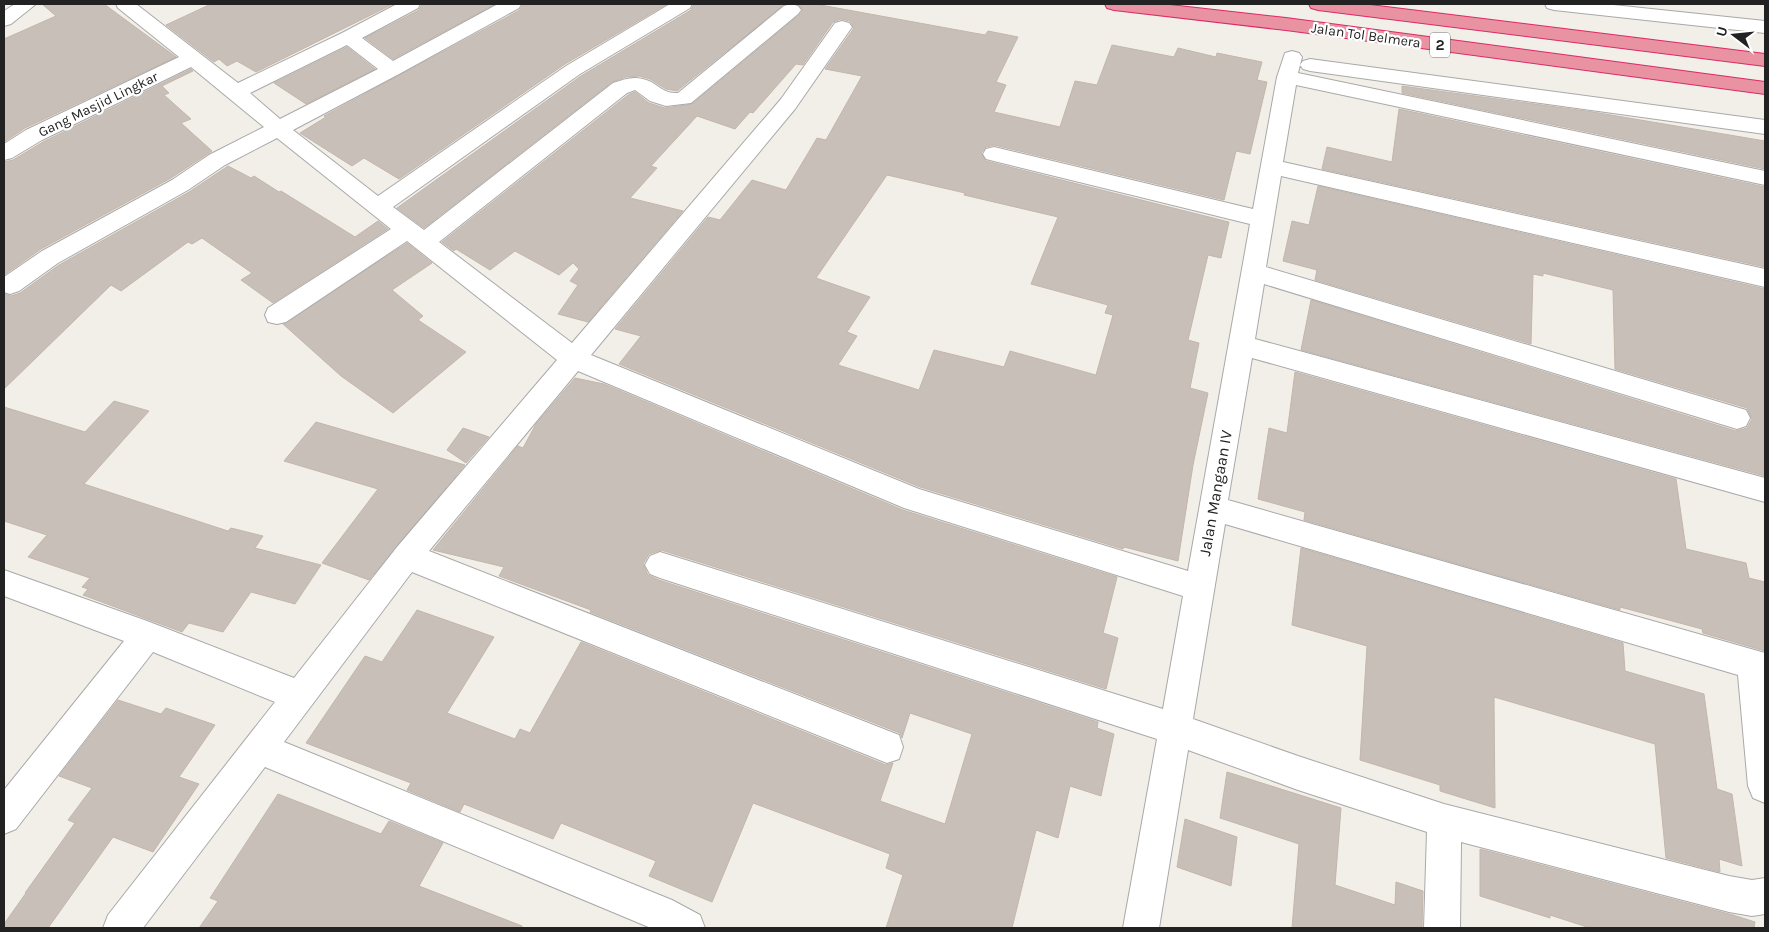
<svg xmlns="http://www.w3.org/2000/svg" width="1769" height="932" font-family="Karla,sans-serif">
<rect width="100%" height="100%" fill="#f2efe9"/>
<path fill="#c7bfb8" stroke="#c4b6ab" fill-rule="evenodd" d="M 42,4 L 104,4 L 176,57 L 25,128 L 4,142 L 4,39 L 56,16 Z
M 211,4 L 393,4 L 256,72 L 237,61 L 227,66 L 219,59 L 214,62 L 166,25 Z
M 422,4 L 495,4 L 393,59 L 365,38 L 419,10 Z
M 523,4 L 667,4 L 565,64 L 399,179 L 364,158 L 352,166 L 300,133 L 326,117 L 324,116 L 520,10 Z
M 694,4 L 785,4 L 677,91 L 666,89 L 650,79 L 640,76 L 626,77 L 612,82 L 424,228 L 397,208 L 581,76 L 691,10 Z
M 797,4 L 815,4 L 985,35 L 988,31 L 1018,37 L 996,82 L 1006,85 L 994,112 L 1060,127 L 1075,81 L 1097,85 L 1112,45 L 1174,57 L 1178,48 L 1216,57 L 1217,53 L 1262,62 L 1257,80 L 1267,82 L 1250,154 L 1236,151 L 1224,200 L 994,145 L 986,147 L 981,153 L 986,161 L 1229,222 L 1221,258 L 1208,255 L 1188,340 L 1199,343 L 1190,388 L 1208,393 L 1193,465 L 1178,561 L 1124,547 L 1123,549 L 920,487 L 619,364 L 641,336 L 615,329 L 708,217 L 720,220 L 752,180 L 786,190 L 817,138 L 826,140 L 862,76 L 825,69 L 854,28 L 850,21 L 841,19 L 833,22 L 803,65 L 796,64 L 753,113 L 750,112 L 735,129 L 697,116 L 651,166 L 657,168 L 630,198 L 683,211 L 588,322 L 558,314 L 578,285 L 570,281 L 579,269 L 573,263 L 559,275 L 515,251 L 490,270 L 456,249 L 454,251 L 442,242 L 628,95 L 635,92 L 649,103 L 665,108 L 692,104 L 799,15 L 803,10 ZM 887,175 L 965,193 L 964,195 L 1058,217 L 1031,284 L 1108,305 L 1105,313 L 1113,315 L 1096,375 L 1010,351 L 1004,367 L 934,350 L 919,390 L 838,365 L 857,336 L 847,332 L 870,297 L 816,278 Z
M 347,47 L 375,69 L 306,104 L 274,83 Z
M 191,69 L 193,71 L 162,86 L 169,93 L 164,95 L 191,119 L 181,123 L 212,151 L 171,178 L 41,249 L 4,275 L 4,162 L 13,160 L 43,142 Z
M 1402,86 L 1593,112 L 1765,141 L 1765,169 L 1402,93 Z
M 1399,109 L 1765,187 L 1765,267 L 1322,169 L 1327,147 L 1392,162 Z
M 228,166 L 251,178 L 254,176 L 279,192 L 281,191 L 355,237 L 378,221 L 388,229 L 273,303 L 241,280 L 252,273 L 202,238 L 192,244 L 188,242 L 121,291 L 111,285 L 4,389 L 4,294 L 11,296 L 20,293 L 59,265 L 189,192 Z
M 1318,186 L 1765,289 L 1765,476 L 1301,350 L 1311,300 L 1736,431 L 1747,428 L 1752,419 L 1747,408 L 1615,369 L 1613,290 L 1543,273 L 1543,276 L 1533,274 L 1531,344 L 1315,280 L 1317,270 L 1283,261 L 1292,221 L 1309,225 Z
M 407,243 L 432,263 L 392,290 L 423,316 L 418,320 L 466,352 L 393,413 L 341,376 L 283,324 Z
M 1295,372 L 1676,479 L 1686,549 L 1746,563 L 1749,578 L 1765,582 L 1765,651 L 1703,633 L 1702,629 L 1620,607 L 1620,610 L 1304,520 L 1305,512 L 1258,499 L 1269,428 L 1287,433 Z
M 575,378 L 604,384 L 903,510 L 1117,577 L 1103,633 L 1118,638 L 1106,689 L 661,550 L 649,554 L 643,564 L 648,575 L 659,580 L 1098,722 L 1097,728 L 1114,734 L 1101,796 L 1070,786 L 1058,838 L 1036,830 L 1012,928 L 886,928 L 903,875 L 886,868 L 890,854 L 753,803 L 712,902 L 649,876 L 656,861 L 561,823 L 553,839 L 464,804 L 460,812 L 407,790 L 411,783 L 306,743 L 365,656 L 382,662 L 417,610 L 494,637 L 447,713 L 515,739 L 520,729 L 530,733 L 581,642 L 886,765 L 893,763 L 880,801 L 945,824 L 972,734 L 910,713 L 902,738 L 900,733 L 590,612 L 591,610 L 499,576 L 504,567 L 433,550 L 518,446 L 523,448 L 536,424 Z
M 114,401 L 149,411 L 84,484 L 228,531 L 231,528 L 263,536 L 255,548 L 321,565 L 295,604 L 251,592 L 223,632 L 189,623 L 182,632 L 83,595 L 88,589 L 82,587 L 90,578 L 28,557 L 47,535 L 4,521 L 4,407 L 85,432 Z
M 316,422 L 465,465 L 369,580 L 322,563 L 378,489 L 284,461 Z
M 463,428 L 489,437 L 466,463 L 447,450 Z
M 1301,548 L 1623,643 L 1625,671 L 1704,694 L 1717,789 L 1732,794 L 1742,866 L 1719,859 L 1720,872 L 1666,858 L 1655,744 L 1494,697 L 1495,808 L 1440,791 L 1440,785 L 1360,760 L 1367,646 L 1292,625 Z
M 118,700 L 161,714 L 166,708 L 215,725 L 179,777 L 199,784 L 153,852 L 113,837 L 48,928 L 4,928 L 4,924 L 26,893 L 25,893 L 75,823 L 68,820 L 92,788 L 59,776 Z
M 1227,772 L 1341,808 L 1335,885 L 1395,905 L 1396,882 L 1423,891 L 1422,928 L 1292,928 L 1299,844 L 1220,818 Z
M 278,794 L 381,834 L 389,821 L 443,843 L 419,886 L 522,926 L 522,928 L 199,928 L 218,901 L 210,898 Z
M 1185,819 L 1237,837 L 1231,886 L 1177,867 Z
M 1480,849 L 1733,915 L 1755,922 L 1754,928 L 1590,928 L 1550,915 L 1550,918 L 1480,896 Z"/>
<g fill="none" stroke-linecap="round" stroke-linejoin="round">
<defs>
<path id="minor" d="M 15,4 L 36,4 L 11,24 L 4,26 L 4,11 Z
M 116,4 L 136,4 L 238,83 L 342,33 L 397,4 L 420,4 L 418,8 L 362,38 L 393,61 L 498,4 L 521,4 L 519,8 L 399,74 L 293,130 L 378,196 L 566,66 L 670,4 L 692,4 L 690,8 L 580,74 L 393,207 L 424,230 L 613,83 C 625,79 636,75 649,81 C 660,86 664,94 678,93 L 784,6 L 791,4 L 798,6 L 801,10 L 798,14 L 691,103 L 666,106 L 650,101 L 635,90 L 627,93 L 439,242 L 572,343 L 781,99 L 835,23 L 842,21 L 849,23 L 852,27 L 795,109 L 591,355 L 919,489 L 1188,571 L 1250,224 L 986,159 L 983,154 L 986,149 L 994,147 L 1253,209 L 1277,77 L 1285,53 L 1292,51 L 1299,53 L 1302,57 L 1300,65 L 1303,61 L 1310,59 L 1765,120 L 1765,134 L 1310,71 L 1303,69 L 1300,65 L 1298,73 L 1765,171 L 1765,185 L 1296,85 L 1283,162 L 1765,269 L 1765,287 L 1281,176 L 1266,267 L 1746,410 L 1750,418 L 1746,426 L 1737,429 L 1264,284 L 1255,339 L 1765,478 L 1765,502 L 1252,358 L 1228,500 L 1765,653 L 1765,803 L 1753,798 L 1748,786 L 1738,675 L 1225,524 L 1193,719 L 1298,756 L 1444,804 L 1729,876 L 1752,880 L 1765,878 L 1765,914 L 1752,916 L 1729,912 L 1461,842 L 1460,928 L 1424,928 L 1427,832 L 1298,790 L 1188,750 L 1159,928 L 1123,928 L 1157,739 L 660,578 L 650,574 L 645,565 L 650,556 L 660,552 L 1163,709 L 1183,596 L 904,508 L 578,371 L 429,551 L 899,735 L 903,747 L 899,759 L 887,763 L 412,572 L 284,742 L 672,900 L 700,915 L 705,928 L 651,928 L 265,767 L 143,928 L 103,928 L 108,915 L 275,702 L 153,652 L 16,829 L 4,834 L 4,790 L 124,641 L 4,596 L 4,570 L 147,621 L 294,678 L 397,547 L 557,360 L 407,241 L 286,322 L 277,324 L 268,322 L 265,315 L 268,308 L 391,229 L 277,138 L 225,165 L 188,190 L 58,263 L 19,291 L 10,294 L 4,292 L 4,277 L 42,251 L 172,180 L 209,155 L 264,127 L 191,67 L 42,140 L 12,158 L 4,160 L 4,144 L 26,130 L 179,57 L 118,8 ZM 347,45 L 378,69 L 280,119 L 250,93 Z
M 1545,4 L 1604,4 L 1765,21 L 1765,33 L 1554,10 L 1547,8 Z"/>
<path id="highway" d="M 1105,4 L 1161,4 L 1286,18 L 1765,82 L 1765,94 L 1286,30 L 1114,10 L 1107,8 Z
M 1309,4 L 1362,4 L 1765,54 L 1765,66 L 1318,10 L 1311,8 Z"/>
</defs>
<use href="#minor" stroke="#a9a9a9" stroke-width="2"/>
<use href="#highway" stroke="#dc2a67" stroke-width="2"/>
<use href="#minor" fill="#fff" fill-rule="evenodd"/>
<use href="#highway" fill="#e892a2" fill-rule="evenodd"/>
</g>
<g text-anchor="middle" stroke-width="4.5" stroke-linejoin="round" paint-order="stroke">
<g font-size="14" fill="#222" stroke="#fff">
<text transform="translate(1366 35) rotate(8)" y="5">Jalan Tol Belmera</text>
<text transform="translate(98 104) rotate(-26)" y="5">Gang Masjid Lingkar</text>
</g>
<rect fill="#fff" stroke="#646464" stroke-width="1" x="1430" y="32.5" width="20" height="25" rx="4"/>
<g font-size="15" font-weight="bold" fill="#222">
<text x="1440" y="50">2</text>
</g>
<g font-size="16" fill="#222" stroke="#fff">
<text transform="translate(1215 493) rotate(-80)" y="6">Jalan Mangaan IV</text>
</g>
</g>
<rect width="1769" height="932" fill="none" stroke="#222222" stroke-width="10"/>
<g transform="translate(1734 35) rotate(286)" stroke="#ffffff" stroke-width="4" paint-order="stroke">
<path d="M0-4L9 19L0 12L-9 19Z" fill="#222222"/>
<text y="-8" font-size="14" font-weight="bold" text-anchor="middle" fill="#222222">U</text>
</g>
</svg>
